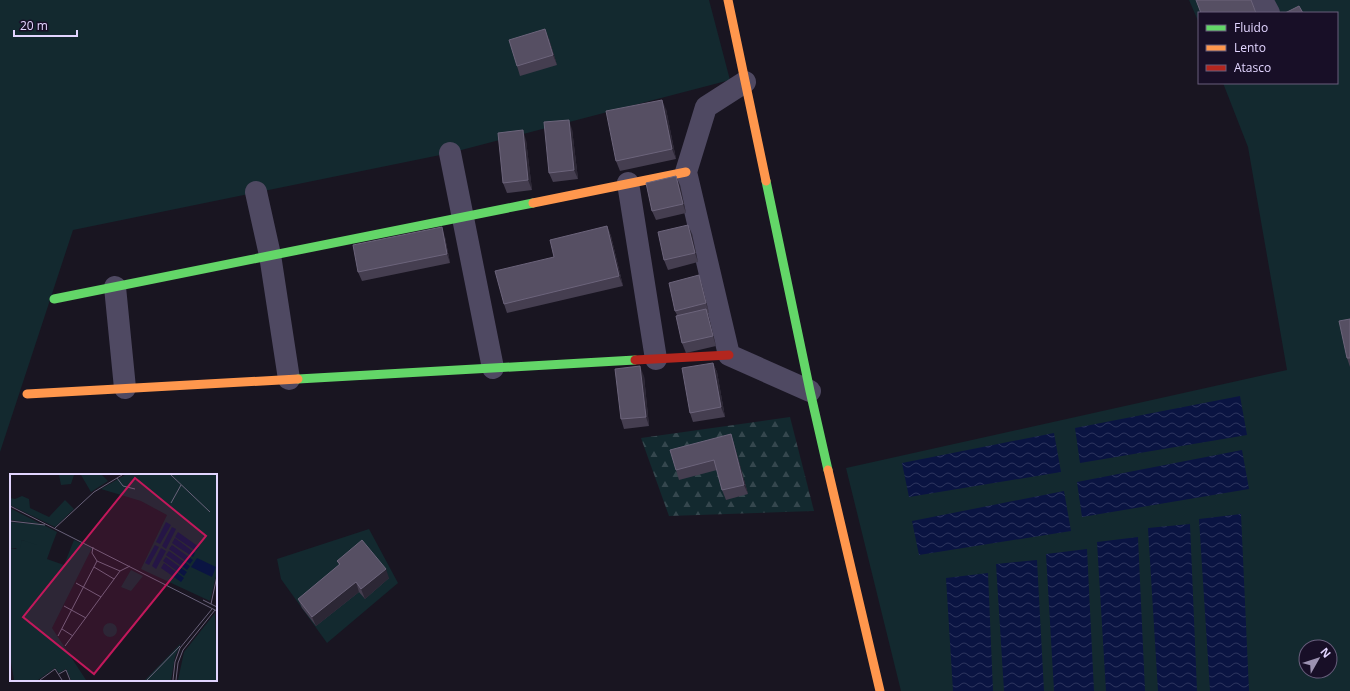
<svg xmlns="http://www.w3.org/2000/svg" width="1350" height="691" font-family="'Open Sans',sans-serif">
<defs>
<pattern id="forest-firs" width="22" height="20" patternUnits="userSpaceOnUse"><rect width="22" height="20" fill="#13292f"/><path d="M5 1l3.5 6h-7zM16 11l3.5 6h-7z" fill="#35474e"/></pattern>
<pattern id="water-waves" width="16" height="10" patternUnits="userSpaceOnUse"><rect width="16" height="10" fill="#0a1442"/><path d="M0 5q4-4 8 0t8 0" fill="none" stroke="#2d355e"/></pattern>
</defs>
<rect width="100%" height="100%" fill="#191521"/>
<path fill="#13292f" fill-rule="evenodd" d="M 0,0 L 709,0 L 730,80 L 450,153 L 73,230 L 0,452 Z
M 1189,0 L 1350,0 L 1350,691 L 901,691 L 846,468 L 1287,370 L 1248,147 L 1223,83 L 1337,83 L 1337,13 L 1199,13 L 1199,23 ZM 1306,647 L 1330,647 L 1330,671 L 1306,671 Z
M 369,529 L 398,583 L 327,643 L 281,579 L 277,559 Z"/>
<path fill="url(#forest-firs)" d="M 790,417 L 814,511 L 669,516 L 641,438 Z"/>
<path fill="url(#water-waves)" d="M 1240,396 L 1247,435 L 1080,463 L 1075,428 Z
M 1054,433 L 1061,472 L 909,497 L 902,463 Z
M 1242,450 L 1249,489 L 1082,517 L 1077,482 Z
M 1064,491 L 1071,531 L 919,555 L 912,521 Z
M 1241,514 L 1249,691 L 1210,691 L 1199,519 Z
M 1190,524 L 1197,691 L 1158,691 L 1148,528 Z
M 1138,537 L 1145,691 L 1106,691 L 1097,542 Z
M 1087,549 L 1094,691 L 1054,691 L 1046,554 Z
M 1037,560 L 1044,691 L 1004,691 L 996,564 Z
M 988,573 L 993,691 L 953,691 L 946,578 Z"/>
<g fill="none" stroke-linecap="round" stroke-linejoin="round">
<path stroke="#4f4962" stroke-width="22" d="M 1262,0 L 1269,13
M 745,82 L 706,107 L 686,172 L 729,355 L 810,391
M 450,153 L 493,368
M 628,183 L 656,359
M 256,192 L 270,255 L 289,379
M 115,287 L 125,388"/>
<path stroke="#63d668" stroke-width="9" d="M 766,181 L 810,391 L 828,470
M 54,299 L 533,203
M 298,379 L 635,360"/>
<path stroke="#ff974d" stroke-width="9" d="M 728,0 L 766,181
M 533,203 L 686,172
M 27,394 L 298,379
M 828,470 L 880,691"/>
<path stroke="#b3261e" stroke-width="9" d="M 635,360 L 729,355"/>
</g>
<path fill="#453e50" d="M 549,39 L 557,65 L 520,76 L 517,66 Z
M 666,109 L 676,159 L 620,171 L 616,161 Z
M 572,129 L 578,179 L 553,182 L 549,173 Z
M 526,140 L 532,190 L 507,193 L 503,183 Z
M 680,185 L 686,213 L 656,220 L 652,211 Z
M 607,226 L 611,236 L 623,286 L 507,313 L 504,304 L 554,257 Z
M 692,234 L 698,262 L 668,270 L 664,260 Z
M 445,237 L 450,263 L 362,281 L 358,272 Z
M 699,275 L 702,285 L 709,313 L 708,313 L 716,346 L 686,353 L 682,343 L 677,315 L 675,311 Z
M 1350,319 L 1350,367 L 1347,358 Z
M 713,363 L 717,372 L 725,417 L 693,422 L 690,413 Z
M 644,376 L 649,426 L 624,429 L 621,419 Z
M 731,434 L 734,444 L 748,494 L 726,500 L 722,490 L 717,470 L 679,480 L 676,470 Z
M 337,561 L 389,578 L 365,599 L 359,592 L 316,626 L 302,608 L 298,599 L 339,565 Z"/>
<path fill="#2c2735" d="M 545,29 L 549,39 L 557,65 L 553,55 Z
M 662,100 L 666,109 L 676,159 L 672,149 Z
M 569,120 L 572,129 L 578,179 L 574,170 Z
M 523,130 L 526,140 L 532,190 L 528,180 Z
M 676,176 L 680,185 L 686,213 L 683,204 Z
M 688,225 L 692,234 L 698,262 L 695,253 Z
M 607,226 L 611,236 L 623,286 L 619,276 Z
M 442,227 L 445,237 L 450,263 L 447,254 Z
M 699,275 L 702,285 L 709,313 L 706,303 Z
M 706,309 L 709,318 L 716,346 L 713,336 Z
M 713,363 L 717,372 L 725,417 L 721,407 Z
M 640,366 L 644,376 L 649,426 L 646,417 Z
M 731,434 L 734,444 L 748,494 L 744,485 Z
M 386,569 L 389,578 L 365,599 L 361,589 Z
M 356,582 L 359,592 L 316,626 L 312,617 Z"/>
<path fill="#564f63" stroke="#6c647b" d="M 1196,0 L 1251,0 L 1256,13 L 1201,13 Z
M 1299,6 L 1303,13 L 1285,13 Z
M 545,29 L 553,55 L 517,66 L 509,40 Z
M 662,100 L 672,149 L 616,161 L 606,111 Z
M 569,120 L 574,170 L 549,173 L 544,122 Z
M 523,130 L 528,180 L 503,183 L 498,133 Z
M 676,176 L 683,204 L 652,211 L 646,183 Z
M 688,225 L 695,253 L 664,260 L 658,232 Z
M 607,226 L 619,276 L 504,304 L 495,271 L 554,257 L 550,240 Z
M 442,227 L 447,254 L 358,272 L 353,245 Z
M 699,275 L 706,303 L 675,311 L 669,283 Z
M 706,309 L 713,336 L 682,343 L 676,316 Z
M 1350,319 L 1350,358 L 1347,358 L 1339,321 Z
M 713,363 L 721,407 L 690,413 L 682,368 Z
M 640,366 L 646,417 L 621,419 L 615,369 Z
M 731,434 L 744,485 L 722,490 L 714,460 L 676,470 L 670,450 Z
M 362,540 L 386,569 L 361,589 L 356,582 L 312,617 L 298,599 L 340,564 L 337,561 Z"/>
<g transform="translate(10 474)">
<rect width="207" height="207" fill="#191521"/>
<path d="M 115,1 L 207,1 L 207,98 L 200,127 L 131,95 L 157,41 L 131,27 L 91,15 ZM 12,66 L 42,71 L 37,85 L 54,91 L 64,66 L 82,74 L 42,154 L 76,206 L 61,206 L 56,195 L 49,199 L 45,194 L 28,206 L 4,206 L 0,182 L 0,74 L 6,75 ZM 205,139 L 207,206 L 168,206 L 174,178 ZM93 156a7 7 0 1 1 14 0a7 7 0 1 1-14 0ZM 171,169 L 165,183 L 161,206 L 135,206 Z" fill="#13292f"/>
<path d="M 49,1 L 64,1 L 61,10 L 51,11 ZM 71,1 L 92,1 L 98,7 L 81,18 ZM 12,22 L 19,25 L 20,34 L 39,43 L 55,26 L 64,35 L 45,53 L 0,31 L 0,24 L 5,25 ZM 0,34 L 31,50 L 0,46 ZM 0,48 L 34,51 L 47,58 L 42,71 L 27,71 L 12,66 L 10,74 L 0,74 ZM 121,96 L 133,102 L 121,117 L 111,113 Z" fill="#13292f"/>
<path d="M 156,48 L 161,51 L 150,70 L 146,68 ZM 162,53 L 166,55 L 156,75 L 152,72 ZM 168,58 L 189,73 L 186,77 L 165,63 ZM 165,64 L 185,79 L 183,83 L 162,69 ZM 145,71 L 149,73 L 139,91 L 135,89 ZM 162,71 L 183,86 L 180,90 L 159,75 ZM 151,74 L 156,77 L 146,95 L 142,92 ZM 159,77 L 180,92 L 177,96 L 156,81 ZM 156,83 L 177,98 L 174,102 L 153,87 ZM 187,84 L 206,93 L 202,103 L 181,93 ZM 154,89 L 174,104 L 171,108 L 151,94 Z" fill="#0a1442"/>
<path fill="none" stroke="#69627a" stroke-width="1" d="M 161,1 L 200,38M 107,4 L 113,12 L 125,15M 161,29 L 171,11M 0,32 L 207,137M 0,47 L 35,51M 45,54 L 84,18 L 112,1M 83,73 L 82,79 L 87,87 L 110,97 L 120,92M 84,93 L 104,105M 66,109 L 91,123M 193,126 L 207,133M 201,130 L 207,102M 54,132 L 76,144M 52,155 L 63,162M 48,162 L 87,87M 55,172 L 110,97M 49,200 L 56,196 L 60,206M 30,206 L 45,195 L 52,206M 137,206 L 170,172M 163,206 L 165,188 L 170,174 L 202,135M 166,206 L 168,189 L 173,176 L 205,136"/>
<path fill="#c2185b" fill-opacity="0.15" stroke="#c2185b" stroke-width="2" d="M 125,4 L 196,62 L 84,200 L 13,143 Z"/>
<rect width="207" height="207" fill="none" stroke="#e2d5ff" stroke-width="2"/>
</g>
<rect x="1198" y="12" width="140" height="72" fill="#180f27" stroke="#695e7d"/>
<rect x="1206" y="25" width="20" height="6" fill="#63d668" stroke="#695e7d"/>
<text x="1234" y="32" font-size="12" fill="#e2d5ff">Fluido</text>
<rect x="1206" y="45" width="20" height="6" fill="#ff974d" stroke="#695e7d"/>
<text x="1234" y="52" font-size="12" fill="#e2d5ff">Lento</text>
<rect x="1206" y="65" width="20" height="6" fill="#b3261e" stroke="#695e7d"/>
<text x="1234" y="72" font-size="12" fill="#e2d5ff">Atasco</text>
<g transform="translate(1318 659) rotate(51)"><circle r="19" fill="#180f27" stroke="#695e7d"/>
<path d="M0-3L7 15L0 10L-7 15Z" fill="#9c92b1"/>
<text y="-6" font-size="11" font-weight="bold" text-anchor="middle" fill="#e2d5ff">N</text>
</g>
<path d="M14 30v6h63v-6" fill="none" stroke="#e2d5ff" stroke-width="2"/>
<text x="20" y="30" font-size="12" fill="#e2d5ff" stroke="#180f27" stroke-width="3" paint-order="stroke">20 m</text>
</svg>
